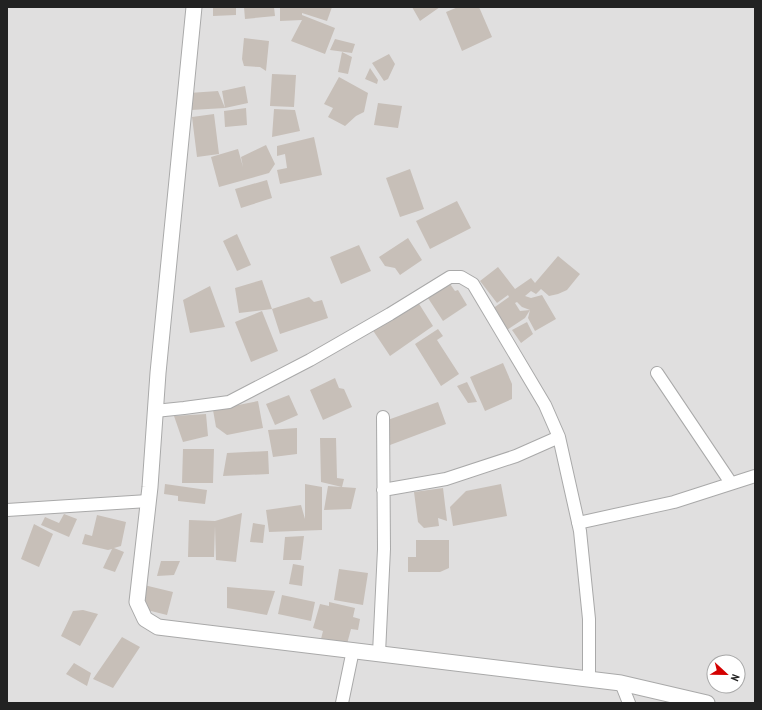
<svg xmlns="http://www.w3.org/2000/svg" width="762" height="710" font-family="'PT Sans Narrow',sans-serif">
<rect width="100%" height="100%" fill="#f2efe9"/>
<path fill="#e0dfdf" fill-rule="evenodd" d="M 7,7 L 755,7 L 755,703 L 7,703 ZM 714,662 L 738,662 L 738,686 L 714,686 Z"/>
<path fill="#c7bfb8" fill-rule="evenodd" d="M 213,7 L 236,7 L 236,15 L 213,16 Z
M 244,7 L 274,7 L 275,16 L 245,19 Z
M 280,7 L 332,7 L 327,21 L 302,13 L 302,15 L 335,28 L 325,54 L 291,41 L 302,20 L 280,21 Z
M 412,7 L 440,7 L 420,21 Z
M 458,7 L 479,7 L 492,37 L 462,51 L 446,12 Z
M 244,38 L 269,41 L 266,71 L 260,67 L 244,66 L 242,59 Z
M 335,39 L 355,44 L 352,53 L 330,50 Z
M 342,52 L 352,57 L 348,74 L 338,72 Z
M 389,54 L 395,64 L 388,79 L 384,81 L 372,63 Z
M 370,68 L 378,80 L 377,84 L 365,79 Z
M 272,74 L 296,75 L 294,107 L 270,106 Z
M 339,77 L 368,93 L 364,112 L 356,116 L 345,126 L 328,117 L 333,108 L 324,104 Z
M 245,86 L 248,103 L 225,108 L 222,91 Z
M 218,91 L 225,108 L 191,110 L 189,93 Z
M 378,103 L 402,106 L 398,128 L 374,125 Z
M 246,108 L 247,125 L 225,127 L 224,111 Z
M 274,109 L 295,110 L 300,131 L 272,137 Z
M 214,114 L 219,154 L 197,157 L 192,117 Z
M 314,137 L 322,175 L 280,184 L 277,170 L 287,168 L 285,154 L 277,156 L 277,146 Z
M 266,145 L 275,164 L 269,173 L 219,187 L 211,157 L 238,149 L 243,167 L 241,157 Z
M 410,169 L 424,209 L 400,217 L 386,178 Z
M 267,180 L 272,198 L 241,208 L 235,189 Z
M 457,201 L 471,228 L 430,249 L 416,221 Z
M 237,234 L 251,265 L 237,271 L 223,241 Z
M 408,238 L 422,260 L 400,275 L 395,268 L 385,266 L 379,257 Z
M 359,245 L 371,271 L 341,284 L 330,257 Z
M 558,256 L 580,274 L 567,290 L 558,294 L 549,296 L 541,289 L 536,294 L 531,291 L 525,296 L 531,298 L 542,295 L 556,319 L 535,331 L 528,318 L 530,310 L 525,318 L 507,330 L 492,309 L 509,297 L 508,295 L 497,303 L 480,281 L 498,267 L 515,289 L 531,278 L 535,283 ZM 517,302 L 522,307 L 530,310 L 520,311 L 515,303 Z
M 262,280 L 272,309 L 239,313 L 235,288 Z
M 448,281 L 455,291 L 458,290 L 467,305 L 443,321 L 426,295 Z
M 210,286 L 225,327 L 190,333 L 183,300 Z
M 309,297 L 314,302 L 322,300 L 328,318 L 280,334 L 272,309 Z
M 416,299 L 433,326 L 390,356 L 372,329 Z
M 262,311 L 278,351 L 251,362 L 235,322 Z
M 527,322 L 533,334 L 521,343 L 512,330 Z
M 438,329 L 443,336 L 437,340 L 459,374 L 441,386 L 415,344 Z
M 503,363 L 512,384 L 512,399 L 485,411 L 470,377 Z
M 335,378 L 339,388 L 344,389 L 352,407 L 323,420 L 310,390 Z
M 467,382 L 477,402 L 468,403 L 457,386 Z
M 289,395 L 298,415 L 275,425 L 266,404 Z
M 258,401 L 263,428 L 227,435 L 216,427 L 213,410 Z
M 438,402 L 446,424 L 390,445 L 382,422 Z
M 206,414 L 208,436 L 183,442 L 174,416 Z
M 297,428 L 297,454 L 273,457 L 268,430 Z
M 320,438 L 336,438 L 337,478 L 344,479 L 342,487 L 321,482 Z
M 183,449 L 214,449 L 213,483 L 182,483 Z
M 268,451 L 269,474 L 223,476 L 227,453 Z
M 165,484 L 207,490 L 205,504 L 178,501 L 178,496 L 164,494 Z
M 305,484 L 322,487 L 322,530 L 269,532 L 266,510 L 301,505 L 305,519 Z
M 501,484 L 507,516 L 453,526 L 450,507 L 466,491 Z
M 328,486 L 356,488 L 351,509 L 324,510 Z
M 443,488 L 447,521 L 438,518 L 439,526 L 424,528 L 418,522 L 414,492 Z
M 242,513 L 236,562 L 216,560 L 215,526 L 214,557 L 188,557 L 189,520 L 215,521 Z
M 64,514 L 77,519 L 69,537 L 41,525 L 45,517 L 59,523 Z
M 97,515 L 126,522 L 121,546 L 114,548 L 124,552 L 115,572 L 103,568 L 112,549 L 108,550 L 82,544 L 85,534 L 92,536 Z
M 253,523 L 265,525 L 263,543 L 250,542 Z
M 34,524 L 53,534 L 39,567 L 21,559 Z
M 304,536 L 301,560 L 283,560 L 285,537 Z
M 416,540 L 449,540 L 449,568 L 440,572 L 408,572 L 408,557 L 416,557 Z
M 161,561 L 180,561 L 174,575 L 157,576 Z
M 293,564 L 304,566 L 302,586 L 289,584 Z
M 339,569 L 368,573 L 363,605 L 334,600 Z
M 144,585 L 173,592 L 167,615 L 139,608 Z
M 227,587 L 275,591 L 267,615 L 227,608 Z
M 282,595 L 315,602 L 311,621 L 278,614 Z
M 329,602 L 355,608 L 353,617 L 360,619 L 358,630 L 351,629 L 347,644 L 321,639 L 323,631 L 313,628 L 320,604 L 329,606 Z
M 83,610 L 98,614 L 80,646 L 61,636 L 73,611 Z
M 122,637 L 140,647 L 113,688 L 93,679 Z
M 74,663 L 91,673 L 87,686 L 66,674 Z"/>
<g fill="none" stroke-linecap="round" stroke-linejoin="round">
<defs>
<path id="minor" d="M 657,373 L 731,483
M 155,411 L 184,408 L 229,402 L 310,360 L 390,314 L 450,277 L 461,277 L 473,284 L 545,405 L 559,437 L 580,531 L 589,619 L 589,679
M 383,490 L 446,479 L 516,456 L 559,437
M 7,510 L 148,501
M 578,523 L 674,502 L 755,476
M 379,653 L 384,549 L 383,417
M 621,683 L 629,703
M 342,703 L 353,650"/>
<path id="tertiary" d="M 194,7 L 158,373 L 150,487 L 137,602 L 145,619 L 158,627 L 621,683 L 707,703"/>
</defs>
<use href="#minor" stroke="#a9a9a9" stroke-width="14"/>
<use href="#tertiary" stroke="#a9a9a9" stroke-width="17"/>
<use href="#minor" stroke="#fff" stroke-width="12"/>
<use href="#tertiary" stroke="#fff" stroke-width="15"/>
</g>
<rect width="762" height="710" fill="none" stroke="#222222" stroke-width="16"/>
<g transform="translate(726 674) rotate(112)"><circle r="19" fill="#ffffff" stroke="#a7a7a7"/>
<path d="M0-3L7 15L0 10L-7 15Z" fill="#d40000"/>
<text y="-6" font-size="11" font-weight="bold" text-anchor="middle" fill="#222222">N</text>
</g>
</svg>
